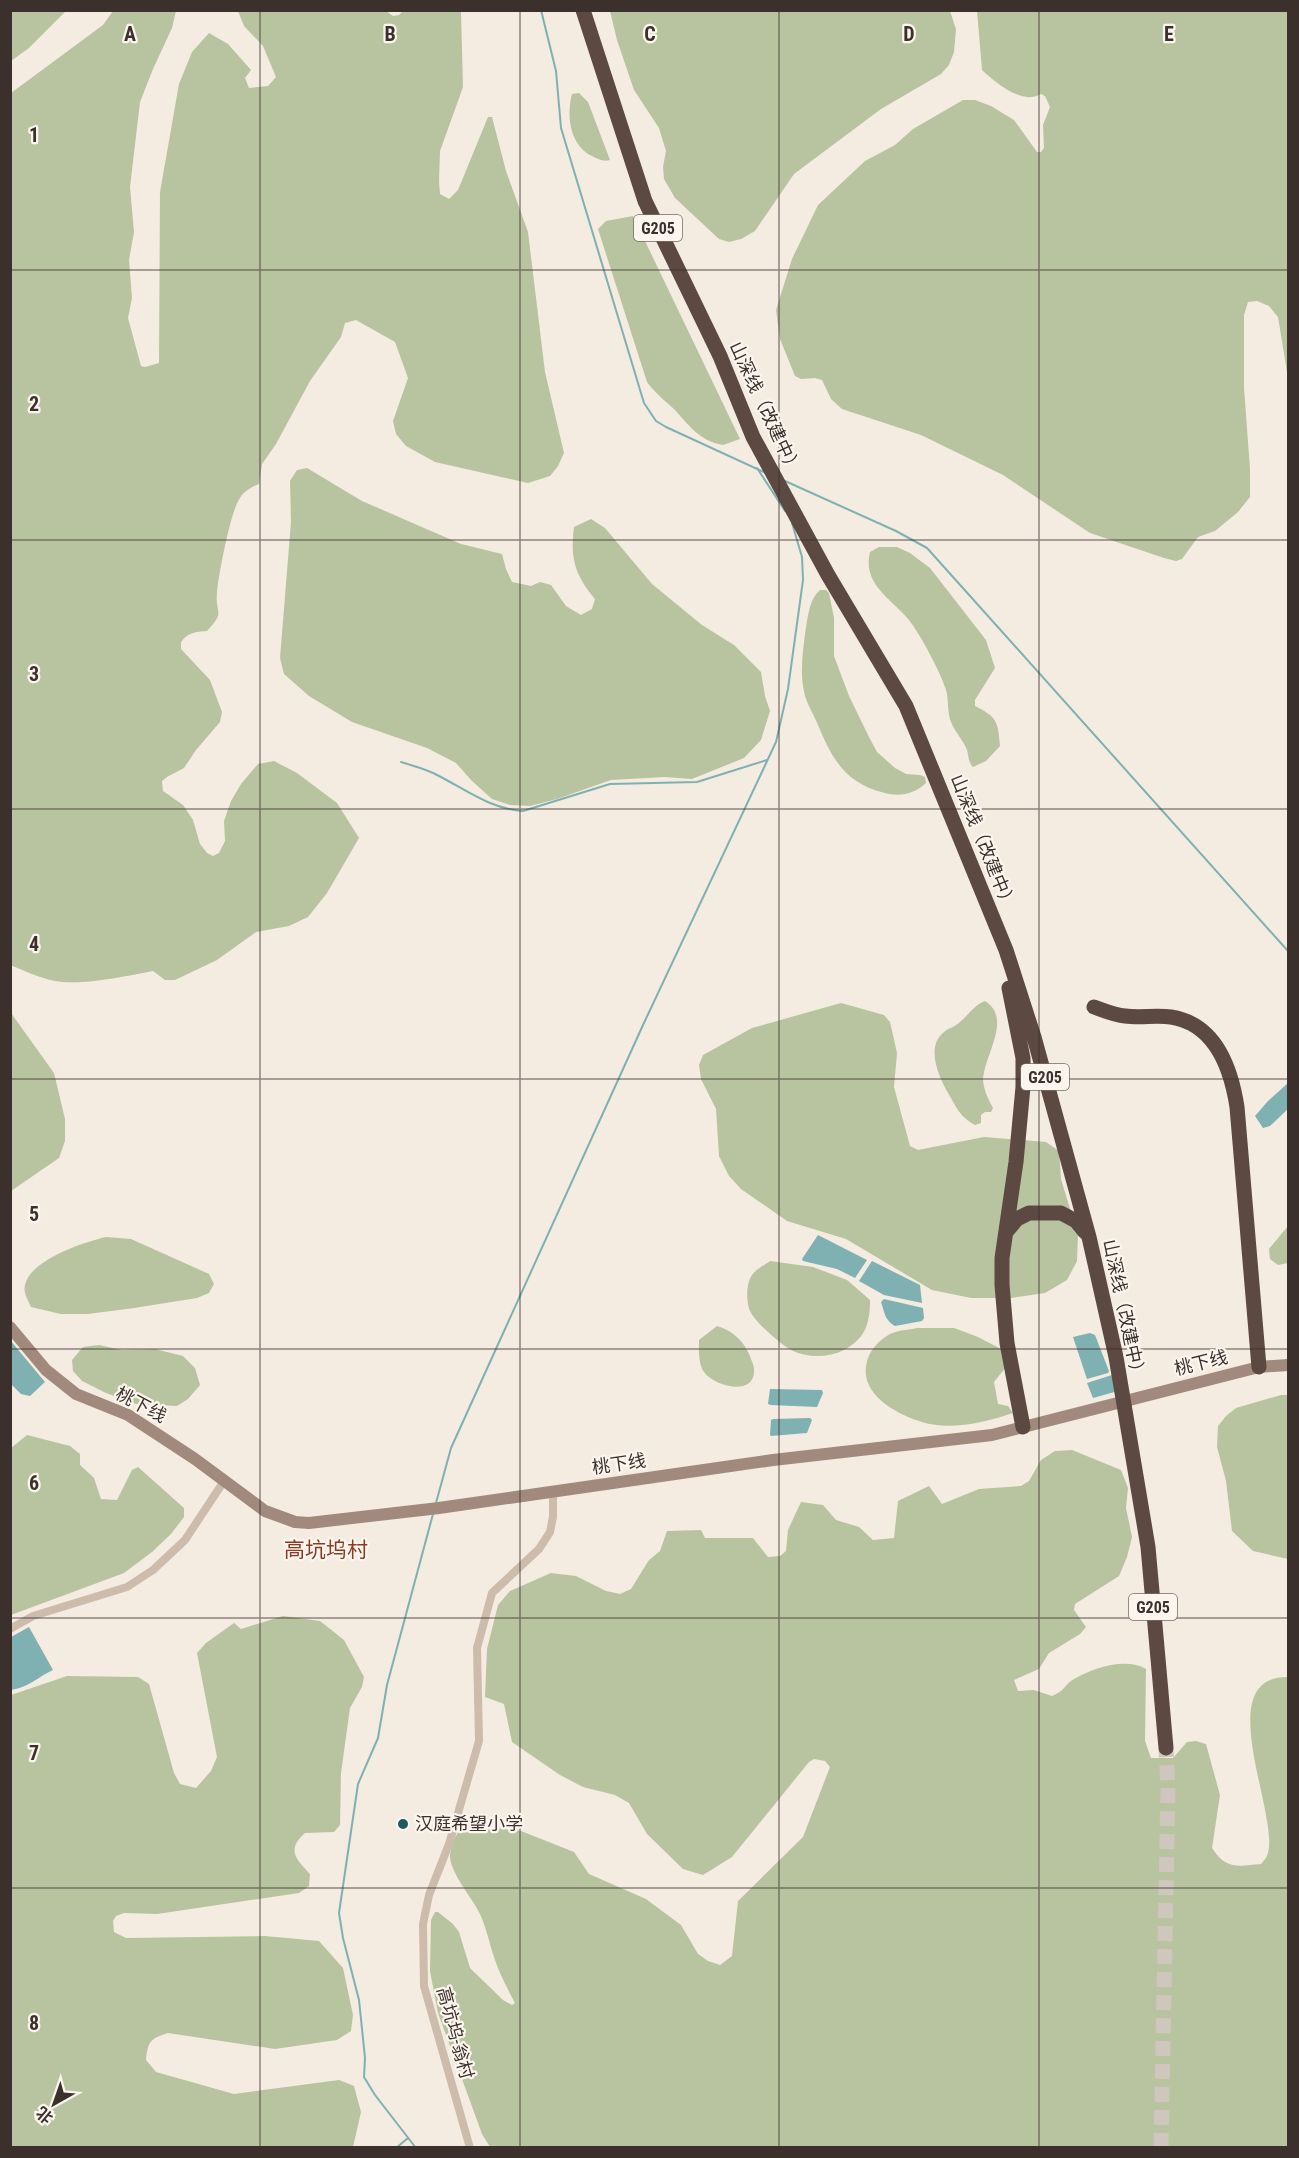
<svg xmlns="http://www.w3.org/2000/svg" width="1299" height="2158" font-family="'Roboto Condensed','Noto Sans SC',sans-serif">
<rect width="100%" height="100%" fill="#f4ebe1"/>
<path fill="#b8c4a0" d="M 11,10 L 66,10 L 66,11 L 29,48 L 11,61 Z
M 386,11 L 393,16 L 399,15 L 403,11 L 461,11 L 463,87 L 440,151 L 439,182 L 440,194 L 449,199 L 458,190 L 488,117 L 492,117 L 506,171 L 528,232 L 545,372 L 564,453 L 558,466 L 550,476 L 528,483 L 435,462 L 406,446 L 396,434 L 393,421 L 408,378 L 395,342 L 356,320 L 345,323 L 341,337 L 310,381 L 276,444 L 262,464 L 259,484 C 252,487 244,491 240,498 C 231,509 218,577 217,593 C 215,615 226,611 207,631 C 196,632 188,632 181,642 L 181,649 L 210,680 L 222,712 L 220,722 L 196,750 L 184,768 L 167,777 L 162,781 L 163,791 L 183,805 L 193,820 L 200,844 L 207,853 L 213,856 L 219,853 L 225,841 L 224,821 L 231,801 L 241,784 L 258,764 L 274,761 L 297,773 L 337,803 L 359,838 L 327,893 L 308,917 L 289,926 L 256,932 L 217,960 L 175,980 L 165,980 L 153,971 C 127,976 81,986 55,981 C 40,978 25,971 10,965 L 11,93 L 103,25 L 113,11 L 176,11 L 172,28 L 153,69 L 140,102 L 130,187 L 134,232 L 129,260 L 132,298 L 128,318 L 141,366 L 145,367 L 159,363 L 160,192 L 179,84 L 192,52 L 209,33 L 228,44 L 251,70 L 245,78 L 249,88 L 268,86 L 276,77 L 263,46 L 244,26 L 238,11 Z
M 610,11 L 950,11 L 956,29 L 954,52 L 949,65 L 941,74 L 881,109 L 794,174 L 755,231 L 741,239 L 729,242 L 719,239 L 675,198 L 664,179 L 663,167 L 666,151 L 659,128 L 634,90 L 617,40 Z
M 977,11 L 1288,11 L 1288,456 L 1287,372 L 1278,317 L 1269,306 L 1257,301 L 1248,302 L 1244,315 L 1244,388 L 1250,469 L 1250,497 L 1238,512 L 1215,531 L 1198,537 L 1182,559 L 1176,561 L 1164,558 L 1090,533 L 1003,475 L 921,435 L 842,409 L 831,399 L 822,380 L 815,378 L 801,379 L 795,376 L 780,339 L 776,310 L 792,259 L 818,205 L 865,161 L 895,145 L 913,129 L 963,100 L 975,100 L 991,106 L 1014,120 L 1037,152 L 1041,152 L 1044,148 L 1043,125 L 1050,107 L 1045,96 L 1041,94 C 1038,95 1035,97 1031,97 C 1016,99 992,80 982,70 Z
M 579,93 L 588,102 L 610,160 C 603,162 598,159 592,156 C 570,145 566,116 572,94 Z
M 633,216 L 740,439 L 723,445 C 699,441 689,425 674,409 C 664,400 655,393 647,382 L 598,229 L 606,221 Z
M 307,468 L 362,501 L 461,544 L 502,554 L 506,569 L 512,582 L 531,586 L 540,582 L 551,585 L 566,606 L 581,615 L 592,609 L 595,599 C 575,575 570,559 574,527 L 591,519 L 605,528 L 652,584 L 702,625 L 734,645 L 761,672 L 765,696 L 770,711 L 761,740 L 744,758 L 692,779 L 665,777 L 611,780 L 557,799 L 530,806 L 510,805 L 492,799 L 471,780 L 456,763 L 427,748 L 352,722 L 309,696 L 284,674 L 280,658 L 291,522 L 290,481 L 297,470 Z
M 879,547 L 897,547 L 910,553 L 930,568 L 986,640 L 995,668 L 975,700 L 975,706 C 997,717 998,721 1000,746 L 986,761 L 973,767 C 968,762 969,757 967,750 C 963,740 955,732 951,722 C 947,712 949,700 946,690 C 941,673 920,634 909,620 C 892,599 862,585 870,552 Z
M 820,590 L 826,590 L 829,593 L 834,618 L 834,656 L 849,696 L 869,737 L 877,752 L 895,768 L 906,774 L 920,775 L 925,777 L 926,783 C 914,794 901,797 885,793 C 846,784 832,759 818,725 C 814,715 808,706 805,696 C 799,673 803,650 806,627 C 808,615 810,598 820,590 Z
M 985,1001 C 1012,1018 986,1052 983,1078 C 983,1088 988,1099 993,1108 L 991,1112 L 985,1112 L 981,1115 L 981,1123 L 975,1125 C 959,1116 957,1108 948,1093 C 939,1077 925,1047 944,1032 C 947,1029 952,1028 956,1025 C 967,1018 972,1006 985,1001 Z
M 841,1003 L 884,1015 L 890,1022 L 897,1053 L 894,1087 L 910,1146 L 918,1150 L 984,1137 L 1046,1142 L 1059,1151 L 1061,1179 L 1078,1235 L 1077,1261 L 1067,1280 L 1045,1293 L 1011,1298 L 971,1298 L 932,1290 L 846,1239 L 787,1221 L 741,1189 L 729,1176 L 719,1156 L 716,1109 L 701,1079 L 699,1065 L 703,1055 L 752,1028 Z
M 11,1013 L 54,1073 L 65,1119 L 65,1141 L 59,1158 L 11,1191 Z
M 1288,1226 L 1288,1263 L 1278,1265 L 1270,1259 L 1269,1249 Z
M 106,1237 L 131,1239 L 209,1274 L 214,1284 L 209,1293 L 197,1298 L 134,1308 L 88,1314 L 61,1314 L 31,1307 C 28,1300 23,1293 25,1285 C 30,1260 84,1242 106,1237 Z
M 770,1261 L 813,1267 L 847,1280 L 870,1300 C 870,1323 866,1338 844,1350 C 828,1358 807,1358 791,1350 C 779,1343 756,1323 750,1311 C 746,1302 746,1283 752,1275 C 756,1269 765,1265 770,1261 Z
M 717,1326 C 733,1331 743,1340 750,1356 C 751,1360 754,1365 754,1369 C 756,1397 715,1387 704,1372 C 698,1363 699,1350 699,1340 Z
M 917,1328 L 954,1328 L 978,1337 L 1003,1350 L 1006,1367 L 994,1382 L 998,1404 L 1008,1406 L 1013,1413 C 987,1422 949,1431 922,1422 C 896,1414 858,1394 867,1361 C 870,1350 879,1340 890,1334 C 898,1330 909,1330 917,1328 Z
M 99,1345 L 122,1350 L 155,1349 L 183,1356 L 195,1368 L 200,1385 L 188,1399 L 177,1406 L 136,1404 L 106,1393 L 82,1381 L 73,1371 L 72,1360 L 83,1347 Z
M 1281,1395 L 1288,1395 L 1288,1559 L 1253,1551 L 1232,1531 L 1226,1481 L 1217,1447 L 1218,1426 L 1226,1416 L 1236,1408 Z
M 27,1435 L 70,1446 L 80,1454 L 80,1465 L 94,1478 L 101,1499 L 117,1500 L 132,1470 L 138,1467 L 184,1508 L 184,1517 L 171,1534 L 152,1552 L 124,1573 L 11,1615 L 11,1448 Z
M 1072,1450 L 1121,1470 L 1128,1488 L 1126,1508 L 1132,1537 L 1127,1557 L 1119,1576 L 1075,1604 L 1074,1610 L 1086,1627 L 1080,1634 L 1049,1653 L 1039,1669 L 1014,1680 L 1018,1691 L 1034,1690 L 1052,1696 C 1065,1691 1065,1684 1074,1679 C 1093,1668 1126,1657 1146,1669 L 1145,1741 L 1151,1758 L 1173,1758 L 1187,1742 L 1196,1741 L 1206,1744 L 1220,1795 L 1212,1848 C 1226,1870 1238,1866 1261,1864 C 1264,1861 1267,1857 1268,1853 C 1279,1813 1210,1676 1288,1677 L 1288,2147 L 490,2147 L 482,2134 L 438,2013 L 430,1971 L 431,1920 L 435,1912 L 438,1912 L 453,1924 L 459,1932 L 470,1968 L 503,2000 L 512,2005 L 515,2003 C 507,1988 499,1973 494,1957 C 489,1942 486,1926 479,1912 C 472,1898 449,1871 450,1855 C 451,1843 457,1829 468,1825 L 521,1831 L 574,1852 L 589,1874 L 646,1899 L 681,1925 L 698,1954 L 708,1961 L 720,1965 L 732,1956 L 738,1901 L 803,1837 L 830,1767 L 825,1761 L 814,1759 L 809,1762 L 732,1857 L 703,1875 L 683,1869 L 647,1834 L 629,1803 L 615,1795 L 583,1787 L 560,1775 L 512,1742 L 504,1704 L 485,1697 L 487,1649 L 498,1605 L 510,1591 L 551,1573 L 576,1576 L 606,1591 L 620,1594 L 631,1589 L 649,1560 L 660,1551 L 667,1531 L 701,1530 L 705,1538 L 753,1538 L 768,1557 L 780,1556 L 786,1551 L 788,1530 L 801,1502 L 823,1505 L 836,1520 L 859,1527 L 873,1540 L 894,1538 L 898,1501 L 929,1486 L 942,1504 L 979,1489 L 1021,1486 L 1029,1481 L 1041,1460 L 1055,1451 Z
M 283,1616 L 320,1621 L 344,1640 L 364,1677 L 362,1687 L 350,1708 L 341,1773 L 340,1825 L 334,1832 L 305,1833 C 286,1850 296,1859 310,1874 L 309,1886 L 299,1893 L 157,1914 L 124,1913 L 116,1916 L 113,1921 L 114,1932 L 126,1938 L 265,1936 L 319,1941 L 343,1968 L 353,2015 L 351,2031 L 337,2040 L 275,2049 L 168,2033 C 150,2039 148,2041 146,2060 L 156,2072 L 234,2094 L 339,2080 L 354,2086 L 361,2112 L 353,2147 L 11,2147 L 11,1695 L 67,1676 L 138,1677 L 149,1684 L 174,1773 L 180,1784 L 196,1788 L 211,1771 L 217,1757 L 197,1653 L 206,1643 L 234,1623 L 241,1629 Z"/>
<path fill="#7fb0b2" d="M 1288,1083 L 1288,1109 L 1270,1126 L 1263,1128 L 1255,1116 L 1268,1101 Z
M 818,1235 L 867,1260 L 855,1278 L 837,1269 L 803,1261 L 802,1259 Z
M 872,1261 L 920,1285 L 922,1303 L 884,1295 L 859,1281 Z
M 884,1299 L 923,1308 L 924,1318 L 922,1321 L 895,1326 C 884,1319 885,1313 881,1302 Z
M 1090,1333 L 1095,1335 L 1109,1371 L 1108,1373 L 1087,1379 L 1073,1337 Z
M 10,1340 L 45,1382 L 30,1396 L 21,1394 L 11,1384 Z
M 1112,1375 L 1118,1391 L 1093,1398 L 1087,1383 Z
M 770,1389 L 822,1390 L 823,1393 L 817,1407 L 771,1405 L 768,1404 Z
M 810,1418 L 812,1420 L 807,1433 L 771,1436 L 770,1435 L 771,1420 L 773,1419 Z
M 29,1627 L 53,1670 C 38,1677 27,1688 11,1690 L 11,1637 Z"/>
<g fill="none" stroke-linecap="round" stroke-linejoin="round">
<path stroke="#7fb0b2" stroke-width="2" d="M 541,10 L 556,71 L 561,128 L 644,403 L 656,421 L 666,427 L 766,473
M 757,468 L 785,511
M 785,481 L 896,531 L 927,548 L 1288,951
M 401,762 C 413,766 426,769 437,775 C 465,789 490,809 523,811 L 610,784 L 697,782 L 767,760
M 436,1503 L 451,1448 L 643,1025 L 776,742 L 788,689 L 803,580 L 802,557 L 792,523
M 396,2148 L 408,2138
M 416,2148 L 375,2095 L 364,2077 L 365,2058 L 359,2000 L 343,1938 L 339,1913 L 358,1784 L 378,1738 L 387,1685 L 433,1514"/>
<path stroke="#cfc6bd" stroke-width="15" stroke-dasharray="15 8" stroke-linecap="butt" d="M 1161,2148 L 1168,1788 L 1166,1748"/>
<path stroke="#cdbbac" stroke-width="8" d="M 10,1629 L 33,1616 L 127,1587 L 153,1570 L 185,1540 L 224,1481
M 470,2148 L 424,1986 L 423,1924 L 429,1895 L 449,1844 L 479,1741 L 477,1648 L 492,1593 L 539,1549 L 550,1532 L 553,1517 L 553,1491"/>
<path stroke="#a18a7d" stroke-width="12" d="M 10,1327 L 46,1370 L 76,1394 L 128,1415 L 195,1459 L 265,1511 L 295,1522 L 309,1523 L 439,1508 L 773,1460 L 992,1435 L 1259,1367 L 1288,1365"/>
<path stroke="#5c4a42" stroke-width="15" d="M 583,10 L 645,201 L 720,356 L 753,437 L 828,575 L 906,706 L 1006,950 L 1034,1037 L 1089,1237 L 1116,1357 L 1148,1547 L 1166,1748
M 1009,988 L 1023,1058 L 1023,1087 L 1016,1162 L 1002,1258 L 1002,1285 L 1007,1343 L 1023,1427
M 1094,1007 C 1103,1010 1114,1015 1125,1016 C 1140,1018 1156,1015 1171,1017 C 1216,1024 1231,1068 1237,1107 L 1259,1367
M 1007,1231 L 1017,1219 L 1029,1213 L 1061,1213 L 1076,1221 L 1085,1232"/>
</g>
<path fill="none" stroke="#3b302b" stroke-width="1.5" stroke-opacity="0.55" d="M 260,10 L 260,2148M 520,10 L 520,2148M 779,10 L 779,2148M 1039,10 L 1039,2148M 10,270 L 1288,270M 10,540 L 1288,540M 10,809 L 1288,809M 10,1079 L 1288,1079M 10,1349 L 1288,1349M 10,1618 L 1288,1618M 10,1888 L 1288,1888"/>
<circle fill="#1f5a5e" stroke="#fbf5ee" stroke-width="2" cx="403" cy="1824" r="6"/>
<g text-anchor="middle" stroke-width="4.5" stroke-linejoin="round" paint-order="stroke">
<g fill="#fbf5ee" stroke="#756b66" stroke-width="1.5">
<rect x="634" y="215" width="48" height="26" rx="4.5"/>
<rect x="1021" y="1064" width="48" height="26" rx="4.5"/>
<rect x="1129" y="1594" width="48" height="26" rx="4.5"/>
</g>
<g font-size="16" font-weight="bold" fill="#3b302b">
<text x="658" y="234">G205</text>
<text x="1045" y="1083">G205</text>
<text x="1153" y="1613">G205</text>
</g>
<g font-size="18" fill="#3b302b" stroke="#fbf5ee">
<text transform="translate(765 408) rotate(65)" y="6">山深线（改建中）</text>
<text transform="translate(983 842) rotate(68)" y="6">山深线（改建中）</text>
<text transform="translate(1124 1310) rotate(78)" y="6">山深线（改建中）</text>
<text transform="translate(1201 1363) rotate(-14)" y="6">桃下线</text>
<text transform="translate(141 1405) rotate(28)" y="6">桃下线</text>
<text transform="translate(619 1464) rotate(-8)" y="6">桃下线</text>
<text transform="translate(455 2033) rotate(75)" y="6">高坑坞-翁村</text>
</g>
<g font-size="18" fill="#3b302b" stroke="#fbf5ee" text-anchor="start">
<text x="415" y="1830">汉庭希望小学</text>
</g>
<g font-size="21" fill="#8c3b22" stroke="#fbf5ee">
<text x="326" y="1557">高坑坞村</text>
</g>
</g>
<g font-size="20" text-anchor="middle" font-weight="bold" fill="#3b302b" stroke="#fbf5ee" stroke-width="4.5" stroke-linejoin="round" paint-order="stroke">
<text x="130" y="41">A</text>
<text x="390" y="41">B</text>
<text x="650" y="41">C</text>
<text x="909" y="41">D</text>
<text x="1169" y="41">E</text>
<text x="34" y="142">1</text>
<text x="34" y="411">2</text>
<text x="34" y="681">3</text>
<text x="34" y="951">4</text>
<text x="34" y="1221">5</text>
<text x="34" y="1490">6</text>
<text x="34" y="1760">7</text>
<text x="34" y="2030">8</text>
</g>
<rect width="1299" height="2158" fill="none" stroke="#3b302b" stroke-width="24"/>
<g transform="translate(54 2104) rotate(220)" stroke="#fbf5ee" stroke-width="4.5" paint-order="stroke">
<path d="M0-4.5L10 22L0 15L-10 22Z" fill="#3b302b"/>
<text y="-9" font-size="16" font-weight="bold" text-anchor="middle" fill="#3b302b">北</text>
</g>
</svg>
